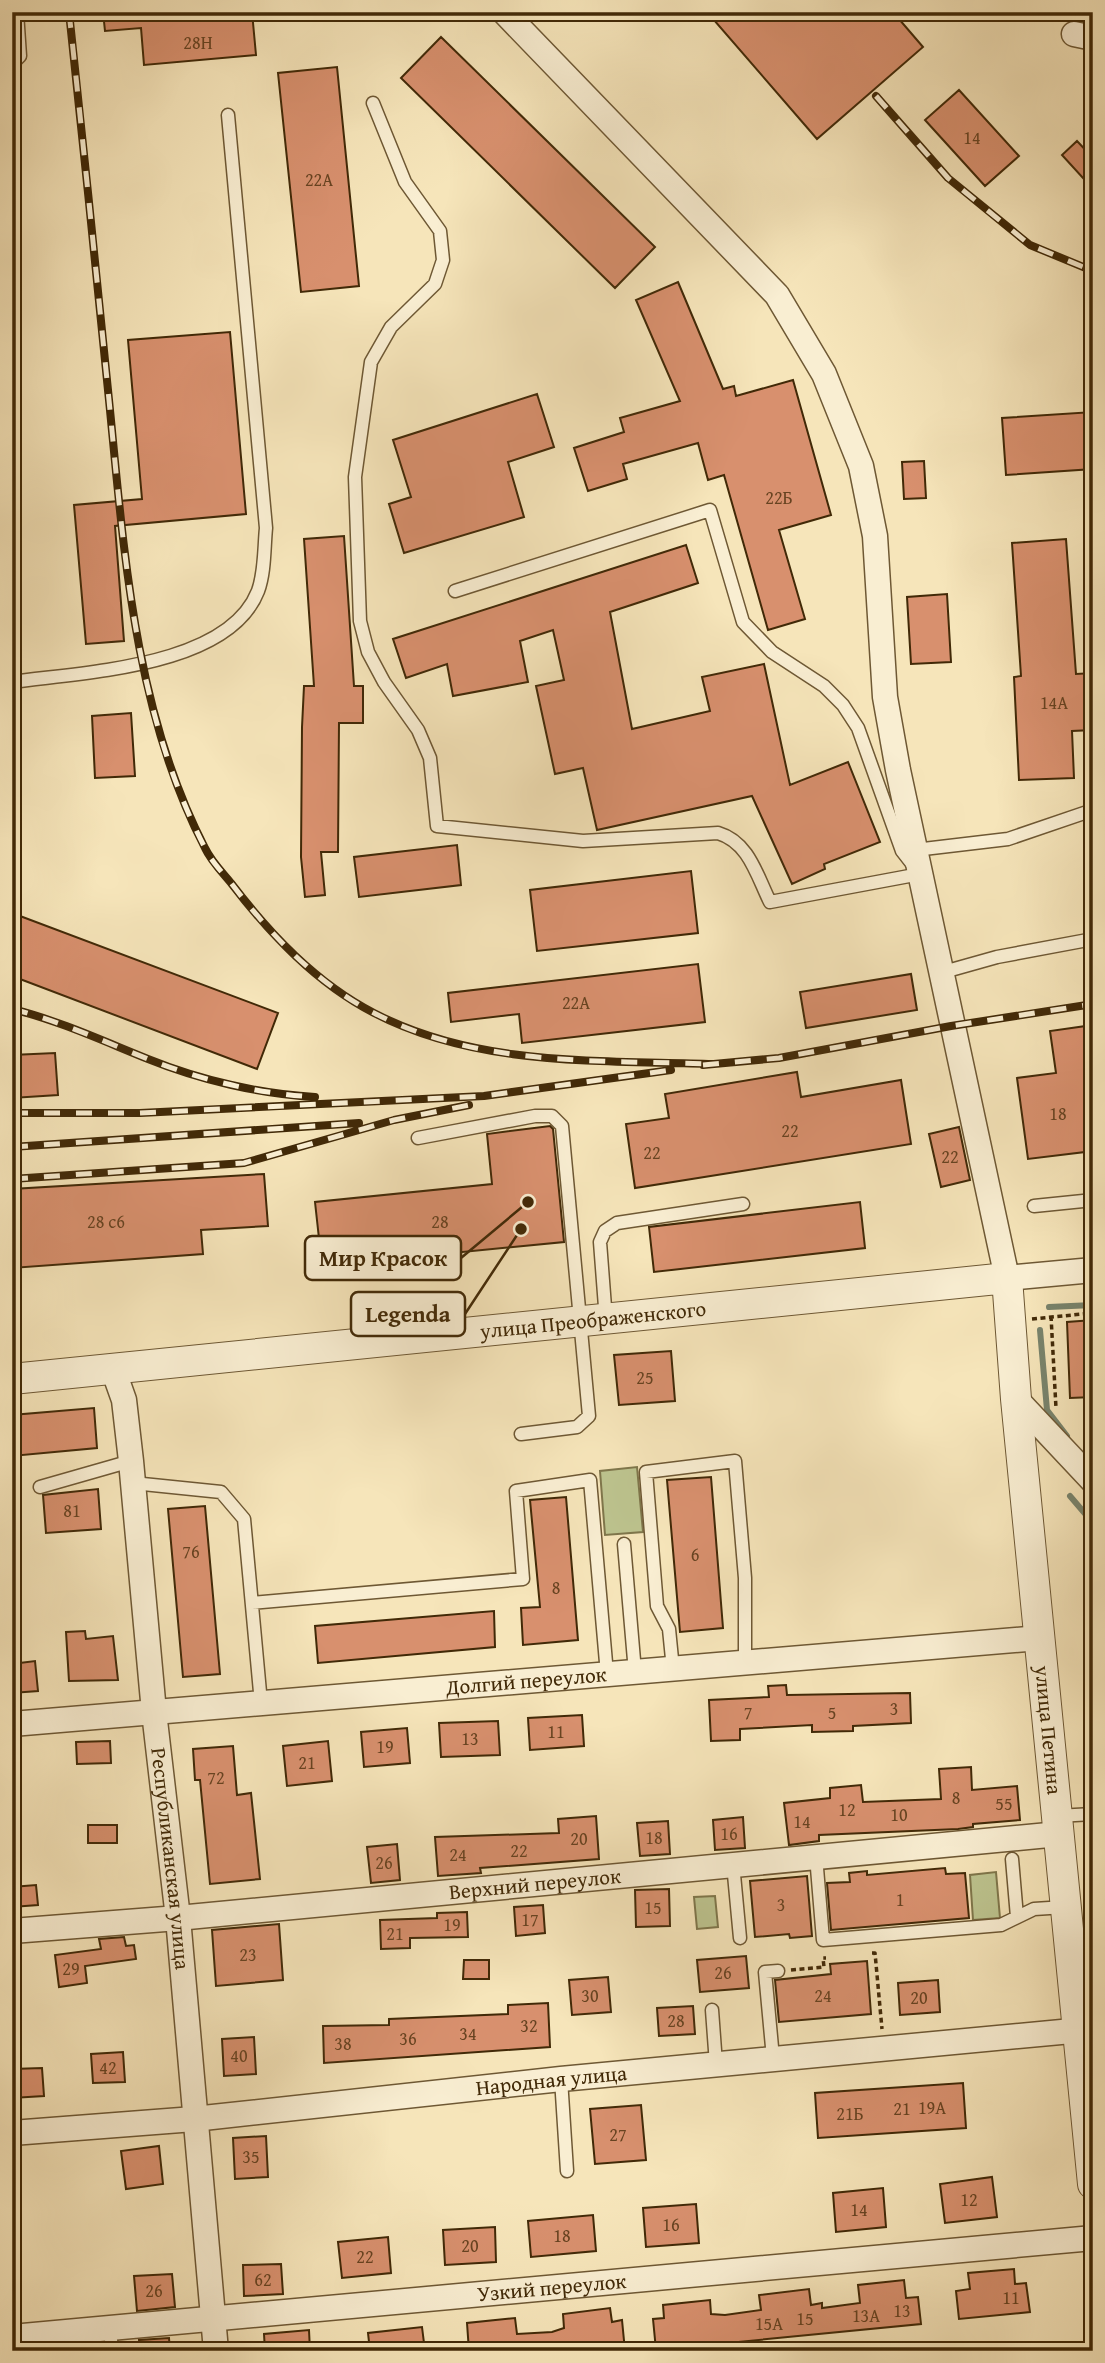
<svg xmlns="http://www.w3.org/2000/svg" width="1105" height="2363" font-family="'Gentium Book Plus',serif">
<rect width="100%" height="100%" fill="#f6e5ba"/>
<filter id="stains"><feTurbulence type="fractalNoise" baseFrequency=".00286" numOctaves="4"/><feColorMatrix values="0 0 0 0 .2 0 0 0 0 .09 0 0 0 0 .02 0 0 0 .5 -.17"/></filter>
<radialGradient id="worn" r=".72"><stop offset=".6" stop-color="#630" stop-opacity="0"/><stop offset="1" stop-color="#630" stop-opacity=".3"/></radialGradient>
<path fill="#bdc48f" stroke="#7f764b" stroke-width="2" d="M 637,1467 L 643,1532 L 605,1535 L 600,1471 Z
M 996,1872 L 1000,1918 L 973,1920 L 970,1875 Z
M 715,1896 L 718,1927 L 697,1929 L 694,1897 Z
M 102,2340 L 103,2351 L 32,2351 L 32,2347 Z"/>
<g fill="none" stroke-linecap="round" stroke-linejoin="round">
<path stroke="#78836c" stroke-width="6" d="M 1049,1307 L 1093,1305
M 1040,1330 L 1047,1410 L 1067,1436
M 1070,1496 L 1093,1523"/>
</g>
<path fill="#d8906e" stroke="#412907" stroke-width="2" d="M 103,12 L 252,12 L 256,55 L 144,65 L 141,28 L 105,31 Z
M 707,12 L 893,12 L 923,47 L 817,139 Z
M 441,37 L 655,247 L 615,288 L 401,78 Z
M 337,67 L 359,286 L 301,292 L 278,73 Z
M 959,90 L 1019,156 L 985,186 L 925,120 Z
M 1077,141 L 1093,158 L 1093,189 L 1062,155 Z
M 678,282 L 723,389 L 734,386 L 736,396 L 793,380 L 831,515 L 779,530 L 805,619 L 768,630 L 724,475 L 708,480 L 698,443 L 623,464 L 627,479 L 588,491 L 574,448 L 624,432 L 620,418 L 680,401 L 636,300 Z
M 230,332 L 246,514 L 115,526 L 124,641 L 86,644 L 74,505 L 142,499 L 128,340 Z
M 537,394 L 554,447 L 508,462 L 524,517 L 404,553 L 389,504 L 411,497 L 393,440 Z
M 1093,412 L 1093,469 L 1006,475 L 1002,418 Z
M 924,461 L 926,498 L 904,499 L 902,462 Z
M 344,536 L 354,686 L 363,686 L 363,723 L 339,723 L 338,852 L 321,852 L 325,895 L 305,897 L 301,857 L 302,727 L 304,686 L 314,686 L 304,539 Z
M 1066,539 L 1076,674 L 1093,673 L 1093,730 L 1072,731 L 1074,778 L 1019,780 L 1014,677 L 1021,676 L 1012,543 Z
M 686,545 L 698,583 L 610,612 L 632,729 L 710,711 L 702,677 L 764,664 L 790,785 L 848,762 L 880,842 L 824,864 L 825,869 L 792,884 L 752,796 L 597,830 L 583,768 L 555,774 L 536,686 L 564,680 L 553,630 L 520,641 L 528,682 L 453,696 L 447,664 L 406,678 L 393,639 Z
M 947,594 L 951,662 L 911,664 L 907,597 Z
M 131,713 L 135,776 L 95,778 L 92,716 Z
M 457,845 L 461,885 L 359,897 L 354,857 Z
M 691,871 L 698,933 L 537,951 L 530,890 Z
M 12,913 L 278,1013 L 257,1069 L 12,976 Z
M 698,964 L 705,1022 L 522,1043 L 519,1014 L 451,1022 L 448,993 Z
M 911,974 L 917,1010 L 806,1028 L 800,992 Z
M 1093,1025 L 1093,1151 L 1028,1159 L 1017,1078 L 1056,1073 L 1050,1031 Z
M 55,1053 L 58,1095 L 12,1098 L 12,1055 Z
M 797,1072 L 801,1097 L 901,1080 L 911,1144 L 635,1188 L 626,1124 L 669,1118 L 665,1094 Z
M 550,1126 L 553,1129 L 564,1242 L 322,1266 L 315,1202 L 492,1184 L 487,1134 Z
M 959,1127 L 970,1180 L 941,1187 L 929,1134 Z
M 264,1174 L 268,1226 L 201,1230 L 203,1254 L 12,1268 L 12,1189 Z
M 860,1202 L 865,1248 L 654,1272 L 649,1227 Z
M 1093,1320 L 1093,1397 L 1070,1398 L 1067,1322 Z
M 671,1351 L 675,1401 L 619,1405 L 614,1355 Z
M 94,1408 L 97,1448 L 12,1456 L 12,1415 Z
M 711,1477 L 723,1628 L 680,1632 L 667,1480 Z
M 98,1489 L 101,1529 L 46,1533 L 43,1495 Z
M 566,1497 L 578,1640 L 523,1645 L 521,1608 L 540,1607 L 530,1500 Z
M 205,1506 L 220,1674 L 183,1677 L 168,1509 Z
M 494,1611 L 495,1647 L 318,1663 L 315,1626 Z
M 85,1631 L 86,1639 L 113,1636 L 118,1680 L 69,1681 L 66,1632 Z
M 35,1661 L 38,1691 L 12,1693 L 12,1664 Z
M 786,1685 L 787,1695 L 910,1693 L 911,1723 L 853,1726 L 853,1731 L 812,1732 L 812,1725 L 740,1729 L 740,1740 L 711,1741 L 709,1700 L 769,1697 L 768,1686 Z
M 582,1715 L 584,1746 L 530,1750 L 528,1718 Z
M 498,1721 L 500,1755 L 441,1757 L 439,1723 Z
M 407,1728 L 410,1763 L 364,1767 L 361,1732 Z
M 110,1741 L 111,1763 L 77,1764 L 76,1742 Z
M 328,1741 L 332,1781 L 287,1786 L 283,1746 Z
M 233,1746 L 237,1795 L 251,1793 L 260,1879 L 210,1884 L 200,1780 L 195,1780 L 193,1749 Z
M 971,1767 L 972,1790 L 1017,1786 L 1020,1820 L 973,1824 L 973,1827 L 958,1829 L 819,1835 L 819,1841 L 789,1845 L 784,1803 L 830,1798 L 830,1788 L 861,1785 L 863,1802 L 941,1799 L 939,1769 Z
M 596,1816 L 599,1859 L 480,1868 L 481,1873 L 438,1876 L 435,1837 L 559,1833 L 558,1819 Z
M 743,1817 L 745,1848 L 715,1850 L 713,1820 Z
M 668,1821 L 670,1854 L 640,1856 L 637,1823 Z
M 88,1825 L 117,1825 L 117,1843 L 88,1843 Z
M 397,1844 L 400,1880 L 371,1883 L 367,1847 Z
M 945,1868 L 946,1874 L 965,1873 L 969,1918 L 831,1930 L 827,1883 L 850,1882 L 849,1873 L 867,1871 L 867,1875 Z
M 807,1876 L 812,1936 L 790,1938 L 789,1934 L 755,1937 L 750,1881 Z
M 36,1885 L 38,1905 L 12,1907 L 12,1887 Z
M 669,1889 L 670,1926 L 636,1927 L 635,1890 Z
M 543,1905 L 545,1933 L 516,1936 L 514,1907 Z
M 467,1912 L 468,1937 L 410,1938 L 410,1948 L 381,1949 L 380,1920 L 437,1918 L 437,1913 Z
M 279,1924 L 283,1980 L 216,1986 L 212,1930 Z
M 124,1937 L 126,1946 L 134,1945 L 136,1959 L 85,1966 L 87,1983 L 59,1987 L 55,1955 L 101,1949 L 99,1939 Z
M 746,1956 L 749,1988 L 700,1992 L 697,1960 Z
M 464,1960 L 489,1960 L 489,1979 L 463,1979 Z
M 867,1961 L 871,2014 L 779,2022 L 775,1980 L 831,1974 L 830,1964 Z
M 608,1977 L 611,2012 L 572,2015 L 569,1980 Z
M 938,1980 L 940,2012 L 900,2015 L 898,1983 Z
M 548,2003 L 550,2047 L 324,2063 L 323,2026 L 389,2025 L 389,2019 L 508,2014 L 508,2005 Z
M 693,2006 L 695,2034 L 659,2036 L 657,2008 Z
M 254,2037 L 256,2074 L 224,2076 L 222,2039 Z
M 123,2052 L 125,2082 L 93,2083 L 91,2054 Z
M 42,2068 L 44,2096 L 12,2098 L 12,2069 Z
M 963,2083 L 966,2128 L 818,2138 L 815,2093 Z
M 641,2105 L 646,2160 L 595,2164 L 590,2109 Z
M 266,2136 L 268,2177 L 235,2179 L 233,2138 Z
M 159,2146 L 163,2184 L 126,2189 L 121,2151 Z
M 992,2177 L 997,2217 L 945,2223 L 940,2184 Z
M 883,2188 L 886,2227 L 836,2232 L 833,2193 Z
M 696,2204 L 699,2243 L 646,2247 L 643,2208 Z
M 593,2215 L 596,2251 L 531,2257 L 528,2221 Z
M 495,2227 L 496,2262 L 445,2265 L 443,2230 Z
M 388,2237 L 391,2273 L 342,2278 L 338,2242 Z
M 281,2264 L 283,2294 L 244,2296 L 243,2265 Z
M 1014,2269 L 1015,2284 L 1026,2283 L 1030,2312 L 959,2319 L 956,2291 L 970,2289 L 968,2273 Z
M 172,2274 L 175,2307 L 137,2311 L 134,2276 Z
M 904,2280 L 906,2298 L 918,2297 L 921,2324 L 656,2350 L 653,2319 L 664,2318 L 663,2305 L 710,2300 L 711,2314 L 725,2315 L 761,2310 L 759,2295 L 809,2289 L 811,2305 L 822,2303 L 822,2308 L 860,2303 L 858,2285 Z
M 610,2308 L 612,2322 L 622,2320 L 625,2351 L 469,2351 L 467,2323 L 515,2318 L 517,2334 L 552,2332 L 564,2328 L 563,2314 Z
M 422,2327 L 425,2351 L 370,2351 L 368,2333 Z
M 309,2330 L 310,2351 L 265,2351 L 264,2334 Z
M 169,2338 L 170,2351 L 140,2351 L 139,2340 Z"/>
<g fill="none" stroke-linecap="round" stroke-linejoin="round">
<defs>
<path id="service" d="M 12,64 L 20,56 L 17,12
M 373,103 L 405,182 L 440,231 L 443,260 L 435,284 L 391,327 L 371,362 L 355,477 L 360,621 L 368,652 L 384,682 L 418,730 L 430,758 L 437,826 L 583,841 L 718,833 C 749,842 757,876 770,902 L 920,874 L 902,851 L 858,728 L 843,705 L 824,686 L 772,652 L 743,622 L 710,510 L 455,591
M 12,682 C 81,672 228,668 258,591 C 265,572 264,548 266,528 L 228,115
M 915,850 L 1008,839 L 1093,810
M 940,973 L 997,957 L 1093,939
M 418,1138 L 535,1116 L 552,1116 L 562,1126 L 589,1416 L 577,1427 L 521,1434
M 1034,1206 L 1093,1200
M 606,1320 L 600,1242 L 605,1231 L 617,1223 L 743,1204
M 133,1483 L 221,1492 L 244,1519 L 261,1703
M 40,1487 L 131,1461
M 624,1544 L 635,1672
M 252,1603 L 523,1579 L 516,1491 L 590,1480 L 607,1674
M 673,1669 L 669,1629 L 657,1606 L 646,1472 L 735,1461 L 745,1578 L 745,1663
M 1057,1816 L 1093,1814
M 816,1856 L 823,1940 L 1001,1925 L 1034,1909 L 1065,1907
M 1012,1859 L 1017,1917
M 733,1864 L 740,1938
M 712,2010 L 716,2064
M 773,2058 L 765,1972 L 778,1971
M 561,2079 L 567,2171
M 110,2328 L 112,2351"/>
<g id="minor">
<path d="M 504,12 L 777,295 L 824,374 L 861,466 L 875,536 L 885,697 L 898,770 L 1007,1278 L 1093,1270"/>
<path d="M 1074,34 L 1093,38"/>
<path id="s1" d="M 113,1369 L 124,1400 L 131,1461 L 154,1712 L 178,1918 L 216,2351"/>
<path d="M 1016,1399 L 1093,1481"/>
<path id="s2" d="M 12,1724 L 1039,1638"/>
<path id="s3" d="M 12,1931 L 178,1918 L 1059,1834"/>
<path id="s4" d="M 12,2133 L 194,2119 L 561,2079 L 1093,2029"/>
<path id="s5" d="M 12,2337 L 1093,2238"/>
</g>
<g id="tertiary">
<path id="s6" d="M 12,1379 L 1007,1278 L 1016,1399 L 1093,2184"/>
</g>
</defs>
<use href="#service" stroke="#6e5834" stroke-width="15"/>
<use href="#minor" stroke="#6e5834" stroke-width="27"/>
<use href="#tertiary" stroke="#6e5834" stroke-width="32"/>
<path stroke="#412907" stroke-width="3.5" stroke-dasharray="5 3.5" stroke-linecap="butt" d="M 1051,1316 L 1056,1408
M 1032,1319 L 1093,1313
M 872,1953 L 875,1953 L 882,2029
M 791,1970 L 824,1967 L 823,1958 L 826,1958"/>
<use href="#service" stroke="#f9eed2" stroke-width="12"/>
<use href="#minor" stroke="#f9eed2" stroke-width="24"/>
<use href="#tertiary" stroke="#f9eed2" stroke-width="30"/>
<defs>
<path id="rail" d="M 69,12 C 83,141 96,271 109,400 C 124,551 134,711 205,848 C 211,861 222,872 231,883 C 270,934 316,983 374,1013 C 478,1067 598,1060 713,1064
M 876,96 L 948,178 L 1030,245 L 1093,271
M 12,1009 C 60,1021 103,1041 148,1059 C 200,1080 260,1094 315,1097
M 703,1065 L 779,1058 L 951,1026 L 1093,1004
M 12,1113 L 140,1113 L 484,1096 L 671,1070
M 12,1147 L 359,1123
M 12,1179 L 244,1163 L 394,1120 L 469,1105"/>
</defs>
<use href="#rail" stroke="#412907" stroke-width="8"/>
<use href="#rail" stroke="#f9eed2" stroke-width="5" stroke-dasharray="16" stroke-linecap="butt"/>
</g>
<g text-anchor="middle" stroke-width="5" stroke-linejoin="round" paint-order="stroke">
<g font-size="18" fill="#674321">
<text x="198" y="49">28Н</text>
<text x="972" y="144">14</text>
<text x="319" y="186">22А</text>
<text x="779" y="504">22Б</text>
<text x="1054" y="709">14А</text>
<text x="576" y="1009">22А</text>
<text x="1058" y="1120">18</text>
<text x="790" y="1137">22</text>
<text x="652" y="1159">22</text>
<text x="950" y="1163">22</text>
<text x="106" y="1228">28 с6</text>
<text x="440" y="1228">28</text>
<text x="645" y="1384">25</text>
<text x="72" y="1517">81</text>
<text x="191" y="1558">76</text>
<text x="695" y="1561">6</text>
<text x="556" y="1594">8</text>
<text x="894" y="1715">3</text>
<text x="748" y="1719">7</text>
<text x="832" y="1719">5</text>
<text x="556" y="1738">11</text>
<text x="470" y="1745">13</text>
<text x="385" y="1753">19</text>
<text x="307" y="1769">21</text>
<text x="216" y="1784">72</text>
<text x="956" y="1804">8</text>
<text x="1004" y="1810">55</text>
<text x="847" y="1816">12</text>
<text x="899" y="1821">10</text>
<text x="802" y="1828">14</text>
<text x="729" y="1840">16</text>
<text x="654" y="1844">18</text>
<text x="579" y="1845">20</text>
<text x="519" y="1857">22</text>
<text x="458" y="1861">24</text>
<text x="384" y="1869">26</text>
<text x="900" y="1906">1</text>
<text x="781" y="1911">3</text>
<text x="653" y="1914">15</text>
<text x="530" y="1926">17</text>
<text x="452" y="1931">19</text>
<text x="395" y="1940">21</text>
<text x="248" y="1961">23</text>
<text x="71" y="1975">29</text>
<text x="723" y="1979">26</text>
<text x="590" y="2002">30</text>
<text x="823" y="2002">24</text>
<text x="919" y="2004">20</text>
<text x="676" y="2027">28</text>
<text x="529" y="2032">32</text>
<text x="468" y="2040">34</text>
<text x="408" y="2045">36</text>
<text x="343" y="2050">38</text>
<text x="239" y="2062">40</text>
<text x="108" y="2074">42</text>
<text x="932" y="2114">19А</text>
<text x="902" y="2115">21</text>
<text x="850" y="2120">21Б</text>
<text x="618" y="2141">27</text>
<text x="251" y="2163">35</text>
<text x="969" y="2206">12</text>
<text x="859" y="2216">14</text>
<text x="671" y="2231">16</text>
<text x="562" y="2242">18</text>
<text x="470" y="2252">20</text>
<text x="365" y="2263">22</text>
<text x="263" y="2286">62</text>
<text x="154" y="2297">26</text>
<text x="1011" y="2304">11</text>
<text x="902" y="2317">13</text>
<text x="866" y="2322">13А</text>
<text x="805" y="2325">15</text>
<text x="769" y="2330">15А</text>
</g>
<g font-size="21" fill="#412907" stroke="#f9eed2">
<text dy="7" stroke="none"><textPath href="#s6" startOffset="584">улица Преображенского</textPath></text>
<text dy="7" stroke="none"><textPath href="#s2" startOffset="516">Долгий переулок</textPath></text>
<text dy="7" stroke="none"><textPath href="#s6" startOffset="1454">улица Петина</textPath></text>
<text dy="7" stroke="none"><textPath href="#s1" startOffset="494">Республиканская улица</textPath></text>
<text dy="7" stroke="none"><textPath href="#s3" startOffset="525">Верхний переулок</textPath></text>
<text dy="7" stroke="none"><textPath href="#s4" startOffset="542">Народная улица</textPath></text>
<text dy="7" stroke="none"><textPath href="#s5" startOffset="542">Узкий переулок</textPath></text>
</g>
</g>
<path fill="none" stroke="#412907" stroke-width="2.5" d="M528 1202L461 1258M521 1229L465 1314"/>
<g fill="#412907" stroke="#f9eed2" stroke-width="2.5">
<circle cx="528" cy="1202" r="7"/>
<circle cx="521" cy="1229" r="7"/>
</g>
<g fill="#f9eed2" stroke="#412907" stroke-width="2.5">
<rect x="305" y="1236" width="156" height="44" rx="7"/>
<rect x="351" y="1292" width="114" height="44" rx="7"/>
</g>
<g font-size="23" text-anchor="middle" font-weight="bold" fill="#412907">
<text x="383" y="1266">Мир Красок</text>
<text x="408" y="1322">Legenda</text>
</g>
<rect width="1105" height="2363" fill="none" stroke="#f6e5ba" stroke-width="42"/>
<rect x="14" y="14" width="1077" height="2335" fill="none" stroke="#412907" stroke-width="3.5"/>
<rect x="21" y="21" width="1063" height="2321" fill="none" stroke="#412907" stroke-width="2"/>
<rect width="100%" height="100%" filter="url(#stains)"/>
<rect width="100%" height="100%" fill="url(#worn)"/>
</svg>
